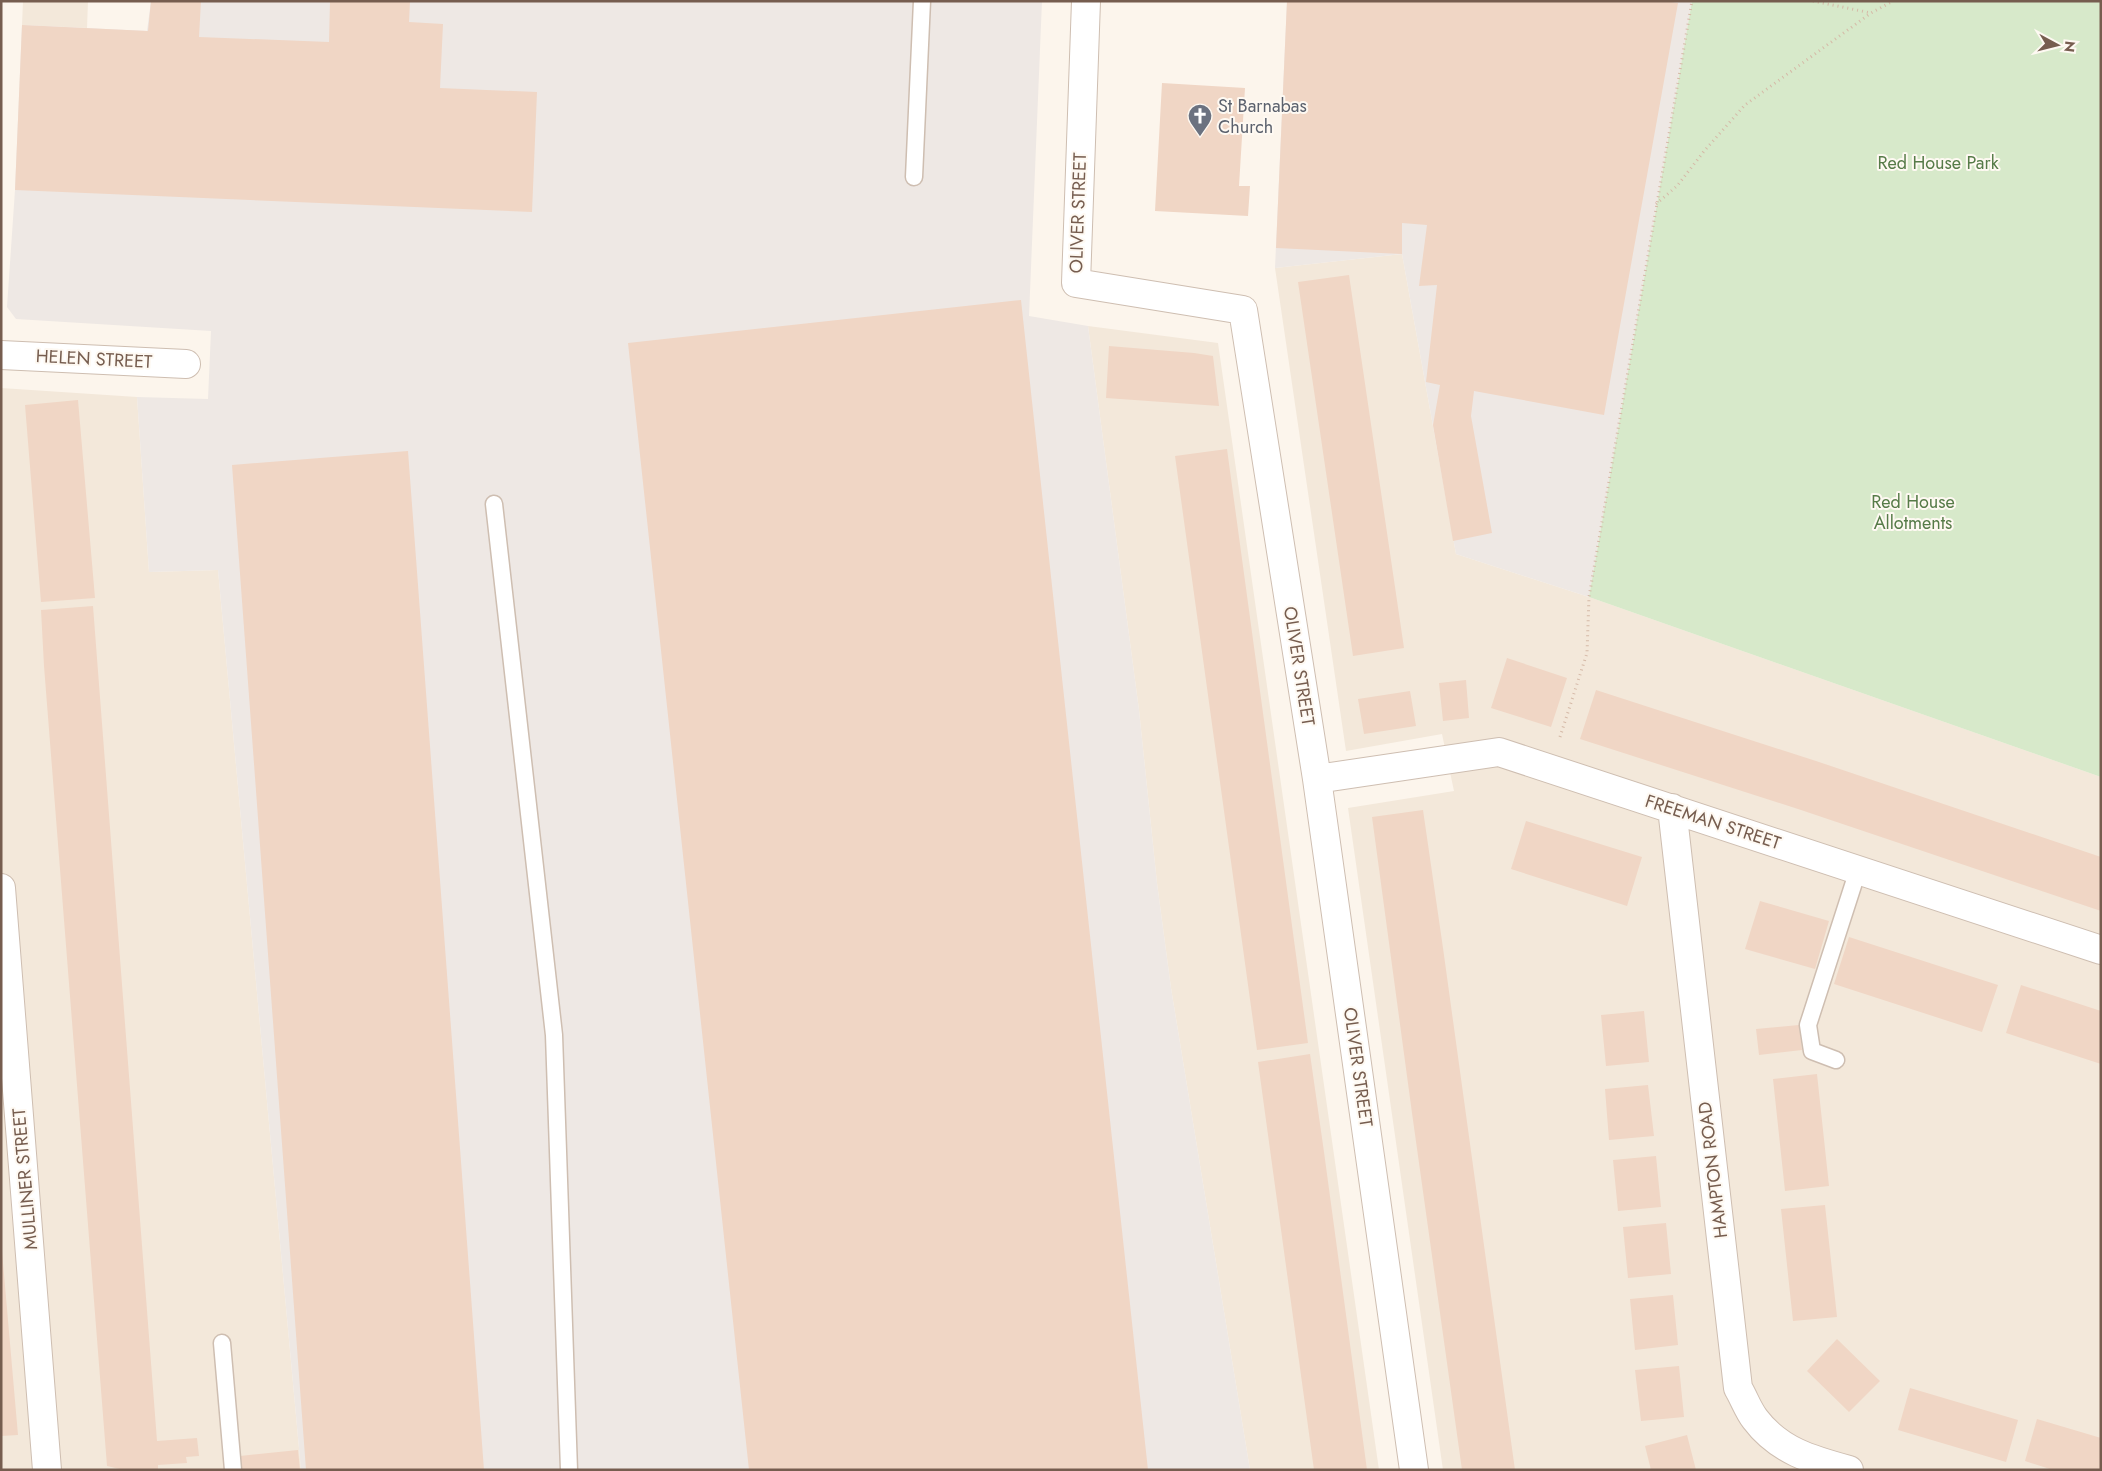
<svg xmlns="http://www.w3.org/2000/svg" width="2102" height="1471" font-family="Jost,sans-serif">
<rect width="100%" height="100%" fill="#fcf5ec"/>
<path fill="#f3e8da" d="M 23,1 L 88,1 L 87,28 L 22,25 Z
M 1402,254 L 1456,554 L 1589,597 L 2101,777 L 2101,1470 L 1443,1470 L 1348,808 L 1454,791 L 1442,734 L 1346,751 L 1275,268 Z
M 1088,326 L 1218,343 L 1379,1470 L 1250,1470 L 1171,988 L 1157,883 L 1139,710 Z
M 1,388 L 137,397 L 149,572 L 218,570 L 301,1470 L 1,1470 Z"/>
<path fill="#eee8e4" d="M 151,1 L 1042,1 L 1029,316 L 1088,326 L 1139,710 L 1157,883 L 1171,988 L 1250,1470 L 301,1470 L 218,570 L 149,572 L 137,397 L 208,399 L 211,331 L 16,319 L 7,307 L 15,190 L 22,25 L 147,31 Z
M 1287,1 L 1692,1 L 1589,597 L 1456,554 L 1402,254 L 1275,268 Z"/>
<path fill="#d7e9ca" d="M 1692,1 L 2101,1 L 2101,777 L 1589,597 Z"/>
<path fill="#f0d6c5" d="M 151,1 L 201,1 L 199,37 L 329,42 L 330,1 L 410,1 L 409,22 L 443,24 L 440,88 L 537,92 L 532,212 L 15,190 L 22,25 L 148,31 Z
M 1287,1 L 1664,1 L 1678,3 L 1604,415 L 1474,391 L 1471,416 L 1492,533 L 1453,541 L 1433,425 L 1440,385 L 1426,382 L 1437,285 L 1419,286 L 1427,225 L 1402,223 L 1402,254 L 1276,248 Z
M 1162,83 L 1245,88 L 1239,186 L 1250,186 L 1248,216 L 1155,211 Z
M 1349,275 L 1404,648 L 1353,656 L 1298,282 Z
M 1021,300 L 1148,1470 L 749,1470 L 628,343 Z
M 1109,346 L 1194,353 L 1213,356 L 1219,406 L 1106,398 Z
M 78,400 L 95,598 L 41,602 L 25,405 Z
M 1227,449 L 1308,1043 L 1257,1050 L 1175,456 Z
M 408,451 L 484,1470 L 306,1470 L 232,465 Z
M 93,606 L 157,1441 L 197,1438 L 199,1456 L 186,1457 L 187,1463 L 158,1465 L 158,1470 L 124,1470 L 107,1466 L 44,666 L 41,610 Z
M 1507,658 L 1567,678 L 1551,727 L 1491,708 Z
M 1466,680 L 1469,718 L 1443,721 L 1439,683 Z
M 1596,690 L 1816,761 L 2101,857 L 2101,911 L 1801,810 L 1580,739 Z
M 1410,691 L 1416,726 L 1364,734 L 1358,699 Z
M 1423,810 L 1443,948 L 1515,1470 L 1462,1470 L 1412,1113 L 1372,817 Z
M 1526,821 L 1642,857 L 1627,906 L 1511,869 Z
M 1760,901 L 1829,921 L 1815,969 L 1745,949 Z
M 1849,937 L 1998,985 L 1982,1032 L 1834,984 Z
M 2021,985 L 2101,1011 L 2101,1064 L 2006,1033 Z
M 1644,1011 L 1649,1062 L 1606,1066 L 1601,1015 Z
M 1799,1025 L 1802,1050 L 1759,1055 L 1756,1029 Z
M 1310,1054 L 1324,1152 L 1367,1470 L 1314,1470 L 1258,1062 Z
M 1817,1074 L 1829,1186 L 1785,1191 L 1773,1079 Z
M 1648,1085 L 1654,1136 L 1609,1140 L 1605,1089 Z
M 1656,1156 L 1661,1207 L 1618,1211 L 1613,1160 Z
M 1825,1205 L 1837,1317 L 1793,1321 L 1781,1209 Z
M 1666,1223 L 1671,1274 L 1628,1278 L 1623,1227 Z
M 1,1240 L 18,1435 L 1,1436 Z
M 1673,1295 L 1678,1345 L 1635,1350 L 1630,1299 Z
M 1837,1339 L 1880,1381 L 1849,1412 L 1807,1371 Z
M 1679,1366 L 1684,1417 L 1641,1421 L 1635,1370 Z
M 1910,1388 L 2018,1420 L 2006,1462 L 1898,1430 Z
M 2037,1419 L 2101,1438 L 2101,1470 L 2053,1470 L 2025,1461 Z
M 1687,1435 L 1696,1470 L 1651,1470 L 1645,1446 Z
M 298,1450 L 300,1470 L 242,1470 L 240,1456 Z"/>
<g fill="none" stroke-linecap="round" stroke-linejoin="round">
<defs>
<path id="service" d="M 914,177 L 922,1
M 494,504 L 554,1035 L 569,1470
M 1836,1060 L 1812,1051 L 1808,1025 L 1858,870
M 222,1343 L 233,1470"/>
<path id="minor" d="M 1086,1 L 1076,283 L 1243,310 L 1317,779 L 1414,1470
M 1,355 L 186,364
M 1317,779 L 1499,752 L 2101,950
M 1672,808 L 1738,1388 C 1744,1398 1748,1410 1755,1419 C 1779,1451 1812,1460 1849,1470
M 1,888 L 47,1470"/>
</defs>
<use href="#service" stroke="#cebeb1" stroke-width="19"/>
<use href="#minor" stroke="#cebeb1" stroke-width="30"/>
<path stroke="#d5b9a7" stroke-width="3" stroke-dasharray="1 4" stroke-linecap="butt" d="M 1813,1 L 1871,13
M 1656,204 L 1677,186 L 1705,150 L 1745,105 L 1871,13 L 1893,1
M 1560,737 L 1587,653 L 1589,597 L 1692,1"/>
<use href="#service" stroke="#fff" stroke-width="16"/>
<use href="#minor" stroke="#fff" stroke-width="28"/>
</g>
<defs>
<symbol id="church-pin" viewBox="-11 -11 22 30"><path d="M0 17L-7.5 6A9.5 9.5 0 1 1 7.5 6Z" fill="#6b7280" stroke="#fef9f2"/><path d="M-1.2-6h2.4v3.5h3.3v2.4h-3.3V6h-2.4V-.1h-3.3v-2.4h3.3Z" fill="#fff"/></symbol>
</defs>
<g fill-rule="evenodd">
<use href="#church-pin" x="1186" y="102" width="28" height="38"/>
</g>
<g text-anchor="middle" stroke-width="4" stroke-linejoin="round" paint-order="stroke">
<g font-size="18" fill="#5b616d" stroke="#fef9f2" text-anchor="start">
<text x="1218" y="112">St Barnabas<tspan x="1218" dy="21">Church</tspan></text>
</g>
<g font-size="18" fill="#567b48" stroke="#fef9f2">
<text x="1938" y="169">Red House Park</text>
<text x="1913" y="508">Red House<tspan x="1913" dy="21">Allotments</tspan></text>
</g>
<g font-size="18" fill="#765d4f" stroke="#fef9f2">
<text transform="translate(1078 213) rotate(-88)" y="6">OLIVER STREET</text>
<text transform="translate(94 359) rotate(3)" y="6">HELEN STREET</text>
<text transform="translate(1299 666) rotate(81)" y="6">OLIVER STREET</text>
<text transform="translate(1713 822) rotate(18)" y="6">FREEMAN STREET</text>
<text transform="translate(1358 1067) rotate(82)" y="6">OLIVER STREET</text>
<text transform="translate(1713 1170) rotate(-97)" y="6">HAMPTON ROAD</text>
<text transform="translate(25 1179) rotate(-95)" y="6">MULLINER STREET</text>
</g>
</g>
<rect width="2102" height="1471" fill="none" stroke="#765d4f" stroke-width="5"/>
<g transform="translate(2057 45) rotate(97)" stroke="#fef9f2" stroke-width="4" paint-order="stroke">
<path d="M0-4L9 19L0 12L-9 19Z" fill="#765d4f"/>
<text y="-8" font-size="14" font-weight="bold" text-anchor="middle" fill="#765d4f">N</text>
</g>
</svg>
